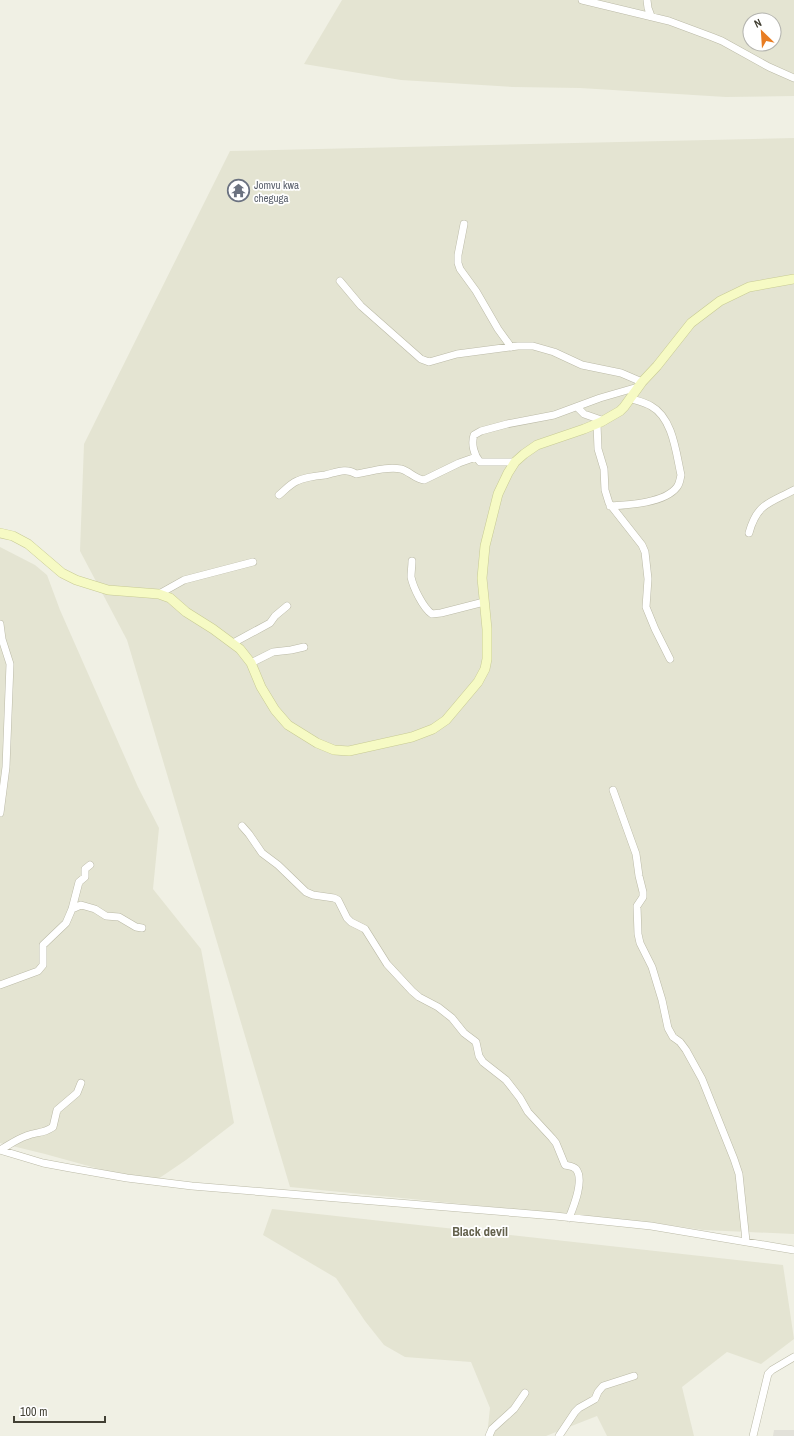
<svg xmlns="http://www.w3.org/2000/svg" width="794" height="1436" font-family="'Archivo Narrow',sans-serif">
<rect width="100%" height="100%" fill="#f0f0e4"/>
<path fill="#e4e4d2" fill-rule="evenodd" d="M 342,0 L 794,0 L 794,96 L 726,97 L 580,88 L 513,87 L 401,80 L 304,64 ZM 750,20 L 774,20 L 774,44 L 750,44 Z
M 794,138 L 794,1234 L 703,1230 L 656,1223 L 290,1187 L 127,640 L 80,551 L 84,444 L 230,151 Z
M 0,547 L 35,565 L 47,575 L 60,610 L 138,787 L 159,828 L 153,889 L 201,949 L 234,1123 L 186,1160 L 158,1179 L 132,1178 L 45,1154 L 0,1143 Z
M 272,1209 L 783,1265 L 794,1339 L 761,1364 L 727,1352 L 682,1387 L 694,1436 L 607,1436 L 597,1416 L 546,1436 L 487,1436 L 490,1408 L 471,1362 L 405,1357 L 384,1345 L 365,1321 L 336,1278 L 263,1235 Z"/>
<path fill="#e2e1d9" d="M 774,1430 L 794,1430 L 794,1436 L 773,1436 Z"/>
<g fill="none" stroke-linecap="round" stroke-linejoin="round">
<defs>
<path id="minor" d="M 582,0 L 669,21 L 712,37 L 722,41 L 769,67 L 794,78
M 647,0 L 648,8 L 651,16
M 464,224 L 458,255 L 458,263 L 460,269 L 476,291 L 498,329 L 511,347
M 340,281 L 361,306 L 421,359 L 429,362 L 457,354 L 518,346 L 533,346 L 554,352 L 582,365 L 621,373 L 642,382
M 577,407 L 584,414 L 604,421
M 597,424 L 598,449 L 604,469 L 605,490 L 609,503 L 642,545 L 645,552 L 648,579 L 646,607 L 655,629 L 670,659
M 515,462 L 480,462 C 474,455 471,444 474,435 L 481,431 L 507,424 L 554,415 L 600,398 L 638,387
M 279,495 C 285,490 290,484 297,481 C 305,477 315,476 325,475 C 335,473 346,467 356,474 C 370,472 386,466 401,469 C 409,471 415,479 424,480 L 459,463 L 476,457
M 610,506 C 629,505 665,503 677,487 C 680,483 680,479 681,475 C 676,453 673,418 651,406 C 644,402 637,401 630,398
M 749,533 C 757,503 770,503 794,490
M 412,561 C 412,566 411,572 411,577 C 413,587 423,608 432,614 L 441,613 L 484,602
M 159,594 L 184,580 L 253,562
M 0,624 L 2,639 L 10,664 L 6,767 L 0,813
M 233,643 L 270,623 L 275,616 L 287,606
M 251,663 L 273,652 L 291,650 L 304,647
M 613,790 L 636,854 L 639,876 L 643,892 L 643,897 L 637,906 L 638,934 L 640,943 L 652,967 L 662,1000 L 668,1028 L 673,1037 L 680,1042 L 686,1050 L 702,1079 L 734,1159 L 739,1174 L 746,1241
M 242,826 L 249,834 L 262,853 L 278,865 L 306,892 L 313,895 L 334,898 L 338,900 L 347,918 L 351,922 L 365,929 L 387,964 L 412,991 L 419,997 L 438,1007 L 452,1018 L 464,1033 L 476,1042 L 479,1056 L 483,1062 L 506,1080 L 520,1098 L 528,1112 L 552,1138 L 556,1143 L 565,1165 C 569,1166 573,1166 576,1169 C 585,1180 573,1208 569,1218
M 72,909 L 81,905 L 95,909 L 106,916 L 119,917 L 136,927 L 142,928
M 0,985 L 38,971 L 43,965 L 43,945 L 66,923 L 72,909 L 79,882 L 85,877 L 85,869 L 90,865
M 0,1150 L 43,1163 L 70,1168 L 127,1178 L 192,1186 L 555,1216 L 651,1226 L 794,1250
M 0,1150 C 9,1145 17,1139 26,1136 C 37,1131 41,1135 53,1127 L 57,1110 L 77,1093 L 81,1083
M 489,1436 L 492,1429 L 514,1409 L 525,1393
M 559,1436 L 575,1412 L 579,1408 L 595,1399 L 598,1392 L 603,1386 L 634,1376
M 753,1436 L 768,1374 L 772,1370 L 794,1357"/>
<path id="secondary" d="M 0,533 L 13,536 L 28,544 L 62,573 L 76,580 L 108,590 L 159,594 L 170,598 L 186,612 L 213,629 L 240,649 L 251,663 L 261,687 L 275,710 L 288,725 L 317,743 L 334,750 L 349,751 L 412,737 L 433,729 L 446,720 L 478,682 L 485,669 L 487,659 L 487,629 L 482,578 L 485,546 L 498,494 L 508,473 L 515,462 L 524,454 L 537,445 L 584,429 L 601,422 L 620,411 L 624,407 L 642,382 L 657,366 L 691,323 L 720,301 L 749,287 L 794,279"/>
</defs>
<use href="#minor" stroke="#bbbaa7" stroke-width="8"/>
<use href="#secondary" stroke="#c7ca94" stroke-width="10"/>
<use href="#minor" stroke="#fff" stroke-width="7"/>
<use href="#secondary" stroke="#f6fac4" stroke-width="9"/>
</g>
<defs>
<symbol id="temple-ring" viewBox="-11 -11 22 22"><circle r="9.5" fill="#fff" stroke="#6b7280" stroke-width="1.5"/><path d="M0-6L5-2H3V0L6.5 2.5H4V6H1.5V3h-3V6H-4V2.5H-6.5L-3 0V-2H-5Z" fill="#6b7280"/></symbol>
</defs>
<g fill-rule="evenodd">
<use href="#temple-ring" x="226" y="178" width="25" height="25"/>
</g>
<g text-anchor="middle" stroke-width="3.5" stroke-linejoin="round" paint-order="stroke">
<g font-size="11" fill="#5b616d" stroke="#fff" text-anchor="start">
<text x="254" y="189">Jomvu kwa<tspan x="254" dy="13">cheguga</tspan></text>
</g>
<g font-size="13" font-weight="bold" fill="#63614c" stroke="#fff">
<text x="480" y="1236">Black devil</text>
</g>
</g>
<g transform="translate(762 32) rotate(335)"><circle r="19" fill="#ffffff" stroke="#b3b3ae"/>
<path d="M0-3L7 15L0 10L-7 15Z" fill="#e87d23"/>
<text y="-6" font-size="11" font-weight="bold" text-anchor="middle" fill="#424034">N</text>
</g>
<path d="M14 1416v6h91v-6" fill="none" stroke="#424034" stroke-width="2"/>
<text x="20" y="1416" font-size="12" fill="#424034" stroke="#ffffff" stroke-width="3" paint-order="stroke">100 m</text>
</svg>
